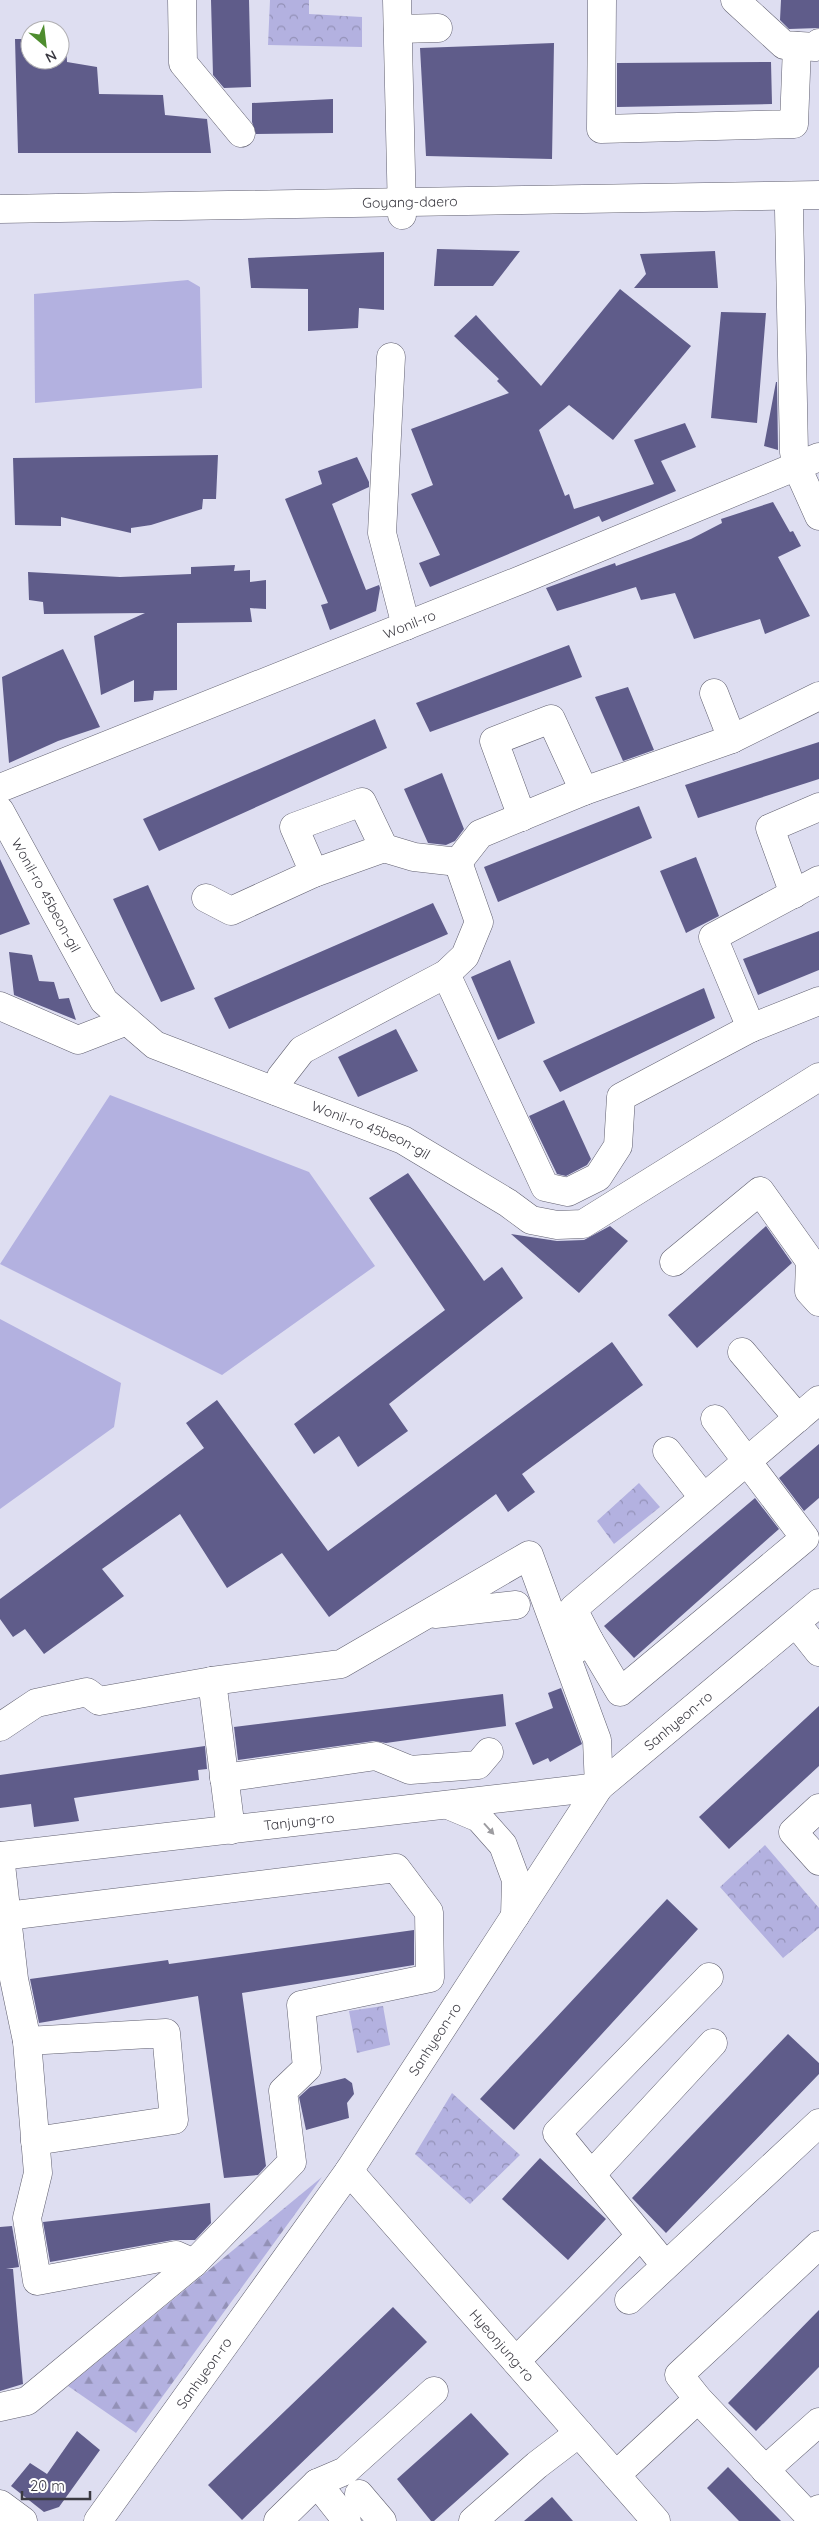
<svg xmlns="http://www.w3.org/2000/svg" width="819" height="2521" font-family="Quicksand,sans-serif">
<defs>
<pattern id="forest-firs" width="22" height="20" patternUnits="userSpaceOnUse" patternTransform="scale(1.25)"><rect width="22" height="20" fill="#b3b1e0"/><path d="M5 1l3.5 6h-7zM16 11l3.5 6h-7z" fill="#9391b7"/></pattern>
<pattern id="park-crowns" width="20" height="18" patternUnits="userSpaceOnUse" patternTransform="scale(1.25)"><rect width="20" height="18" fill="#b3b1e0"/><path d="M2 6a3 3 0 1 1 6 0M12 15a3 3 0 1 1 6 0" fill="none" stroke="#9391b7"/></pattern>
</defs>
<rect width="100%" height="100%" fill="#dedef1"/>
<path fill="#b3b1e0" d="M 188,280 L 200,287 L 202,388 L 35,403 L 34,294 Z
M 110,1095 L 309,1172 L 375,1266 L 222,1375 L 0,1264 Z
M 0,1319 L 121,1383 L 114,1427 L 0,1509 Z"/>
<path fill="url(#forest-firs)" d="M 322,2177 L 136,2433 L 68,2386 Z"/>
<path fill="url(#park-crowns)" d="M 270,0 L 309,0 L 309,14 L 362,17 L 362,47 L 268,45 Z
M 639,1483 L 660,1507 L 614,1544 L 597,1521 Z
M 765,1845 L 819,1908 L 819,1928 L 783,1958 L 720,1887 Z
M 383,2006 L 390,2045 L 357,2053 L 349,2011 Z
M 452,2093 L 520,2155 L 470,2204 L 415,2154 Z"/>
<path fill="#5f5c8a" d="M 211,0 L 249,0 L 251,87 L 224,88 L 213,75 Z
M 781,0 L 819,0 L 819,28 L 789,29 L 780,20 Z
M 15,39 L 30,39 L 30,60 L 60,60 L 60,40 L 66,40 L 67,62 L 97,67 L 99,94 L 163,95 L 165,115 L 207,119 L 211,153 L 18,153 Z
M 554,43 L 552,159 L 426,156 L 420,48 Z
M 771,62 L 772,104 L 617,107 L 617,63 Z
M 333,99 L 333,133 L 256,134 L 252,122 L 252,103 Z
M 437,249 L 520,251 L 493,286 L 434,286 Z
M 715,251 L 718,288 L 634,288 L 646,274 L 640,254 Z
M 384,252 L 384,310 L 359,308 L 358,328 L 308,331 L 308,289 L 251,288 L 248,258 Z
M 620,289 L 691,346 L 613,440 L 569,405 L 539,430 L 565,496 L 569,494 L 574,509 L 654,484 L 634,440 L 685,423 L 696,447 L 661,461 L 676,491 L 602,522 L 599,516 L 430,587 L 419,563 L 440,555 L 411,494 L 433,485 L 411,429 L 509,393 L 497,381 L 499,379 L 454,336 L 476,315 L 541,386 Z
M 721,312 L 766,313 L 757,423 L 711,418 Z
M 776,382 L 777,382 L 778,450 L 764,446 Z
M 218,455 L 216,499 L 203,499 L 202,509 L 151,525 L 131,528 L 131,533 L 61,517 L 61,526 L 15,525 L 13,458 Z
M 357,457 L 369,482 L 369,487 L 332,504 L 366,590 L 379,585 L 380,588 L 376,611 L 330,630 L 321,605 L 328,603 L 285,499 L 322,484 L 318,471 Z
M 773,502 L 790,532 L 793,531 L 801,546 L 778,557 L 810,616 L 765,634 L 760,619 L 694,639 L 675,593 L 641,600 L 636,587 L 557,611 L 546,588 L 615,563 L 616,566 L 691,539 L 722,523 L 721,519 Z
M 235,565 L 234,571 L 250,570 L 250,582 L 266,580 L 266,609 L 250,608 L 252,622 L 177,623 L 177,690 L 154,691 L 153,700 L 134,702 L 134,680 L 101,695 L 94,636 L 145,613 L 44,614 L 43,602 L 29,600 L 28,572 L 120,577 L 191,574 L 191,567 Z
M 569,645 L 582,677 L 430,732 L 416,703 Z
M 63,649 L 100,727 L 58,741 L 9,763 L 2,677 Z
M 628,687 L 654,750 L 623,761 L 595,697 Z
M 375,719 L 387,748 L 159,851 L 143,819 Z
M 819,742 L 819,779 L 698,818 L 685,785 Z
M 442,773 L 464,829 L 455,841 L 446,845 L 428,843 L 404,789 Z
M 639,806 L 652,838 L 498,902 L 484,867 Z
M 696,857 L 719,916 L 686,933 L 660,871 Z
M 0,859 L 30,924 L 0,935 Z
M 148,885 L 195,989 L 161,1002 L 113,899 Z
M 433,903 L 448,934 L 229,1029 L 214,998 Z
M 819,931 L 819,970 L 758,995 L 743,959 Z
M 9,952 L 32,955 L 39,981 L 54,982 L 59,999 L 69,998 L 76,1020 L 14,995 Z
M 510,960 L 535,1023 L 498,1040 L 471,977 Z
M 704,988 L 715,1018 L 560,1092 L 543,1061 Z
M 396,1029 L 418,1071 L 358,1097 L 338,1057 Z
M 564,1100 L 591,1159 L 587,1165 L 566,1176 L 557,1174 L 529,1116 Z
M 408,1173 L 484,1281 L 502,1267 L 523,1298 L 389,1404 L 408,1431 L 358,1467 L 339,1436 L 314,1454 L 294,1424 L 445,1310 L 369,1198 Z
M 610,1226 L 628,1241 L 579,1293 L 511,1234 L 557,1241 L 584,1240 Z
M 766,1226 L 792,1263 L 697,1348 L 668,1315 Z
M 612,1342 L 643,1385 L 522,1474 L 535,1492 L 508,1512 L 496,1494 L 329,1617 L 282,1553 L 227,1588 L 180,1514 L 102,1569 L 124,1596 L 44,1654 L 25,1629 L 13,1637 L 0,1619 L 0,1599 L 204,1448 L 186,1423 L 217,1400 L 328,1551 Z
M 819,1444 L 819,1498 L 804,1511 L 779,1478 Z
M 755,1498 L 779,1529 L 634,1658 L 604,1626 Z
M 561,1688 L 582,1744 L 550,1762 L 548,1758 L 533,1765 L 515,1723 L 553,1708 L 548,1693 Z
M 503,1694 L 506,1726 L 386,1743 L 374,1741 L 238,1760 L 234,1727 Z
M 819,1706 L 819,1766 L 729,1849 L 699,1817 Z
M 205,1746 L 207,1769 L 198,1770 L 199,1780 L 74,1798 L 79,1821 L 34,1827 L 31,1804 L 0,1808 L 0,1775 Z
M 667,1899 L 698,1929 L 514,2130 L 480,2099 Z
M 414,1930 L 414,1965 L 242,1993 L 266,2166 L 258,2175 L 224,2178 L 198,1996 L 39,2023 L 30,1979 L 168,1960 L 169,1964 Z
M 788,2034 L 819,2063 L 819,2074 L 666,2233 L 632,2198 Z
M 345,2078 L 352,2083 L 354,2094 L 347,2103 L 349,2118 L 306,2130 L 299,2097 L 310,2087 Z
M 540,2158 L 606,2219 L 568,2260 L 502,2199 Z
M 210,2203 L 211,2223 L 195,2240 L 173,2240 L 50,2262 L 43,2222 Z
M 12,2226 L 19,2267 L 6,2269 L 13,2269 L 23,2384 L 0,2391 L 0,2227 Z
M 393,2307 L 427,2342 L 242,2520 L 208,2485 Z
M 819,2310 L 819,2367 L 756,2431 L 728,2403 Z
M 471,2413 L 509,2454 L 434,2521 L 431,2521 L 397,2479 Z
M 77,2431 L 100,2450 L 59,2507 L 44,2512 L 11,2486 L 30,2463 L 47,2474 Z
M 728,2467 L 781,2521 L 739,2521 L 707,2488 Z
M 552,2497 L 573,2521 L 524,2521 Z"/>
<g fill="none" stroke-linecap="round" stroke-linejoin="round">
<defs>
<g id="minor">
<path d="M 182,0 L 183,63 L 241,133"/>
<path d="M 397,0 L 402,215"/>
<path d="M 602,0 L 601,129 L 794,124 L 797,46"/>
<path d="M 735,0 L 784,45 L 815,47 L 819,43"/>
<path d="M 398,29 L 438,28"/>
<path d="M 789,210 L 794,452 L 797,467 L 819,516"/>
<path d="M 391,357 L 382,533 L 406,626"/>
<path d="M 714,693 L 732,739"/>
<path id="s1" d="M 0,788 L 523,579 L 819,457"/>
<path id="s2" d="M 0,811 L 104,1001 L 155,1045 L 403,1140 L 508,1203 L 531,1220 L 557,1225 L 583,1224 L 819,1077"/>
<path d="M 522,817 L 494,741 L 551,719 L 584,791"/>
<path d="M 458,862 L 480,834 L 584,791 L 732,739 L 819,696"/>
<path d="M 314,873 L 294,827 L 362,802 L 384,848"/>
<path d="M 794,894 L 770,828 L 819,807"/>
<path d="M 206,898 L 231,911 L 314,873 L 384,848 L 414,857 L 458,862"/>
<path d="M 446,974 L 545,1187 L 568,1192 L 598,1177 L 618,1146 L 621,1097 L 751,1028 L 819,1001"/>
<path d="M 0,1006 L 78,1040 L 127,1021"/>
<path d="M 751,1028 L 713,937 L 819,880"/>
<path d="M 276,1091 L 281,1077 L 302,1050 L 446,974 L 465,956 L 479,922 L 458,862"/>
<path d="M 674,1262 L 760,1191 L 810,1261 L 809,1291 L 819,1302"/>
<path d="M 742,1352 L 798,1418"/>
<path d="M 667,1451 L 703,1497"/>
<path d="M 435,1614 L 516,1605"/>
<path d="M 796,1623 L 819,1652"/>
<path d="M 589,1640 L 620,1692 L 805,1538 L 715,1419"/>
<path d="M 574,1651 L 589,1640 L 573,1609 L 819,1400"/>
<path d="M 212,1681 L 231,1830"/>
<path d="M 0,1727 L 36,1703 L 87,1692 L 99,1701 L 212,1681 L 341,1664 L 529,1555 L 597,1740 L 599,1787"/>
<path d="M 224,1778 L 376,1756 L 410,1770 L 478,1765 L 489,1752"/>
<path d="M 448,1805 L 479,1818 L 503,1845 L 516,1880 L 515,1916"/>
<path d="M 819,1808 L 793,1832 L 819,1861"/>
<path d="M 0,1856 L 14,1979 L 27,2041 L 38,2173 L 27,2218 L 37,2281 L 176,2255 L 194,2263"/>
<path d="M 27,2041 L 166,2033 L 174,2120 L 35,2141"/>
<path id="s3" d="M 349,2171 L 656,2521"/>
<path d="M 591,2175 L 713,2043"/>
<path d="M 819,2245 L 679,2375 L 698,2399 L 810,2517 L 819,2509"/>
<path d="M 665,2265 L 557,2133 L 709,1977"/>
<path d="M 629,2300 L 819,2123"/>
<path d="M 516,2361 L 640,2236"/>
<path d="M 0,2407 L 27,2401 L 194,2263 L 292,2162 L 283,2091 L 307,2068 L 301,2005 L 430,1978 L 429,1912 L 396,1868 L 7,1916"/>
<path d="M 765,2470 L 819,2422"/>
<path d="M 616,2475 L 698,2399"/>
<path d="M 317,2483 L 347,2521"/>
<path d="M 359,2494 L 382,2521"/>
<path d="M 0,2504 L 23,2521"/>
<path d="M 278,2521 L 317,2483 L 345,2471 L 434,2391"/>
<path d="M 473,2521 L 537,2465 L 579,2433"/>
</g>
<g id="major">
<path id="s4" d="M 0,209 L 819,195"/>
<path id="s5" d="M 0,1856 L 599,1787"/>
<path id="s6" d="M 98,2521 L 349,2171 L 599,1787 L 819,1603"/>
</g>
</defs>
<use href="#minor" stroke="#616070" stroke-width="29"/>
<use href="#major" stroke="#616070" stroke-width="29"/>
<use href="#minor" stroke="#fff" stroke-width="28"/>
<use href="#major" stroke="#fff" stroke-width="28"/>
</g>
<defs><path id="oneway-solid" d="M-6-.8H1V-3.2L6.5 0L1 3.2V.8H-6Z" transform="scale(1.25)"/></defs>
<use fill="#9d9ca0" href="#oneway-solid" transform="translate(489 1829) rotate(48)"/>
<g text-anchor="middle" stroke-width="5" stroke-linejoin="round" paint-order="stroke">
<g font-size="14" fill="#3b3a42" stroke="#fff">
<text dy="5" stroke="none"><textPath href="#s4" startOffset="410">Goyang-daero</textPath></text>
<text dy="5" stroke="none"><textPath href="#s1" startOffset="441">Wonil-ro</textPath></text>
<text dy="5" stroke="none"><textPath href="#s2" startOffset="96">Wonil-ro 45beon-gil</textPath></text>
<text dy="5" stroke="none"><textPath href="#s2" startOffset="516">Wonil-ro 45beon-gil</textPath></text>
<text dy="5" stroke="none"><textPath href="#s6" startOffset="992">Sanhyeon-ro</textPath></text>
<text dy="5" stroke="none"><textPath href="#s5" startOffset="301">Tanjung-ro</textPath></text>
<text dy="5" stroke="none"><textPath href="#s6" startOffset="588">Sanhyeon-ro</textPath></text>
<text dy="5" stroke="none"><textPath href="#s3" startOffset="232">Hyeonjung-ro</textPath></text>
<text dy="5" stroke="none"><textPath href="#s6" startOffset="182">Sanhyeon-ro</textPath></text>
</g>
</g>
<g transform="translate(45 45) rotate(152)"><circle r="24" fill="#ffffff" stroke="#b1b0b3"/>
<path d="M0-4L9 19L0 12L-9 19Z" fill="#4e8d2e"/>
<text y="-8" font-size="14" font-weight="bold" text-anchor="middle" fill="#3b3a42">N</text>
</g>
<path d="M22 2491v8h68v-8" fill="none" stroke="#3b3a42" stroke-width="2.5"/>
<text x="30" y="2491" font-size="15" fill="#3b3a42" stroke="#ffffff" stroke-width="4" paint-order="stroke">20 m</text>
</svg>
